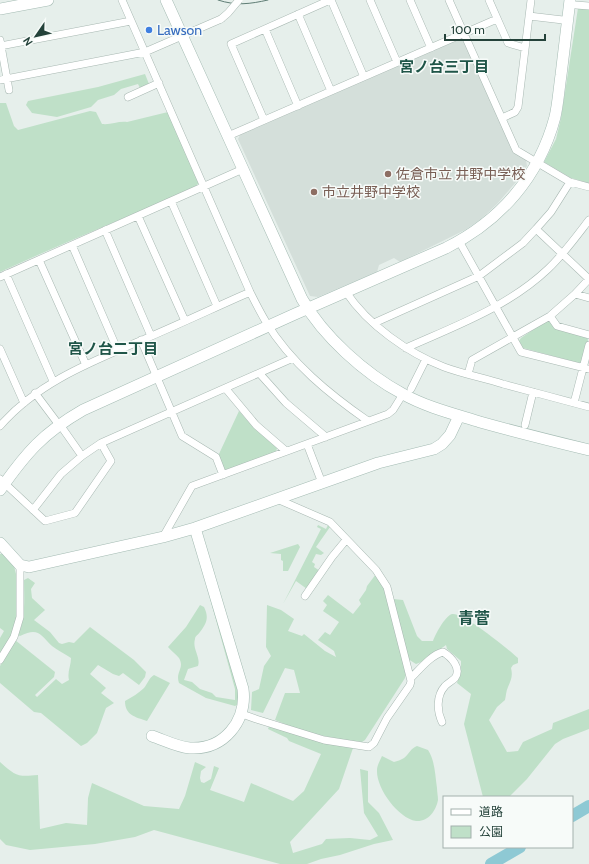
<svg xmlns="http://www.w3.org/2000/svg" width="589" height="864" font-family="Cabin,'Noto Sans JP',sans-serif">
<rect width="100%" height="100%" fill="#e6efeb"/>
<path fill="#d4dfda" d="M 461,39 L 463,40 L 514,153 L 526,160 L 527,166 L 517,181 L 497,204 L 480,220 L 465,230 L 400,262 L 394,258 L 379,265 L 377,272 L 318,297 L 310,296 L 238,139 L 240,135 Z"/>
<path fill="#bfe0c8" d="M 578,8 L 589,9 L 589,183 L 571,178 L 544,162 L 556,139 L 561,118 Z
M 145,74 L 149,84 L 140,88 L 138,84 L 121,89 L 114,95 L 98,100 L 91,107 L 57,117 L 32,113 L 26,105 L 28,101 L 98,87 Z
M 0,103 L 6,103 L 14,126 L 18,130 L 90,111 L 96,112 L 102,124 C 111,125 118,121 127,122 L 168,112 L 198,181 L 198,184 L 195,187 C 131,216 65,242 0,272 Z
M 546,321 L 551,322 L 586,336 L 588,340 L 582,362 L 579,363 L 523,348 L 519,341 L 521,338 Z
M 239,411 L 254,428 L 277,448 L 276,452 L 227,470 L 223,469 L 218,456 Z
M 318,525 L 326,529 L 328,525 L 330,527 L 316,547 L 324,553 L 321,555 L 316,554 L 312,562 L 315,564 L 314,567 L 320,571 L 307,589 L 296,581 L 283,604 L 321,529 L 317,527 Z
M 298,544 L 300,547 L 288,571 L 283,571 L 283,561 L 281,560 L 281,554 L 270,553 Z
M 0,554 L 5,554 L 14,566 L 16,574 L 17,617 L 12,635 L 0,655 L 0,638 L 4,631 L 0,628 Z
M 376,574 L 384,588 L 406,671 L 405,678 L 365,740 L 362,742 C 329,738 305,733 275,720 L 285,693 L 300,693 L 294,670 L 285,668 L 263,713 L 251,710 L 252,692 L 259,689 L 264,666 L 271,656 L 266,647 L 267,605 L 281,610 L 294,619 L 288,631 L 302,636 L 304,634 L 325,651 L 336,657 L 334,651 L 318,640 L 325,632 L 330,635 L 339,622 L 323,611 L 327,605 L 323,601 L 328,595 L 353,614 L 361,604 L 359,600 L 366,590 L 367,586 Z
M 28,578 L 35,583 L 31,589 L 32,598 L 45,610 L 34,620 L 50,632 L 59,643 L 62,644 L 69,642 L 74,643 L 90,627 L 134,660 L 146,672 L 145,677 L 139,685 L 123,673 L 119,676 L 113,674 L 98,665 L 90,674 L 106,688 L 101,693 L 114,703 L 106,708 L 97,733 L 87,743 L 81,746 L 41,713 L 34,712 L 0,683 L 0,666 L 15,640 L 55,672 L 54,677 L 35,695 L 37,697 L 56,679 L 62,684 L 69,680 C 67,672 71,666 71,658 C 65,654 57,650 52,646 C 40,634 38,627 20,636 L 18,635 C 26,618 24,598 24,580 Z
M 208,591 L 239,690 L 240,703 L 235,706 L 206,698 L 179,683 C 175,672 185,668 179,658 C 176,654 171,651 168,647 L 186,627 L 200,605 L 204,607 C 209,617 207,623 200,632 C 198,635 195,636 195,639 C 192,649 201,657 198,666 L 188,669 L 184,680 L 192,682 L 200,689 L 212,693 L 216,697 L 235,700 L 235,689 Z
M 393,599 L 403,600 L 417,636 L 422,641 L 433,641 C 435,635 445,616 452,614 C 463,612 508,649 518,658 L 518,663 L 513,665 L 511,668 C 513,676 511,680 508,687 C 506,691 506,696 505,700 L 497,707 L 489,720 L 507,752 L 518,751 L 523,742 L 552,729 L 553,723 L 589,709 L 589,729 L 563,739 L 555,744 L 527,779 L 509,797 L 483,797 L 464,724 L 471,694 L 457,683 L 461,669 L 461,661 L 447,649 L 446,645 L 424,661 L 416,664 L 408,659 Z
M 154,675 L 170,683 L 147,721 C 135,717 125,715 125,701 C 132,697 139,693 144,688 C 148,683 149,678 154,675 Z
M 269,726 L 353,748 L 339,789 L 290,842 L 293,853 L 322,844 L 326,839 L 350,838 L 370,840 L 378,836 L 364,813 L 360,769 L 368,771 L 368,802 L 379,813 L 393,840 L 374,844 L 340,855 L 321,859 L 307,864 L 280,864 L 154,830 L 135,837 L 95,844 L 30,850 L 6,845 L 0,839 L 0,762 C 16,776 17,777 38,775 L 40,829 L 66,823 L 87,825 L 88,798 L 92,783 L 144,806 L 179,809 L 185,796 L 195,762 L 206,767 L 201,771 L 200,778 L 201,782 L 204,783 L 211,779 L 214,766 L 219,768 L 210,790 L 244,802 L 251,783 L 293,801 L 304,791 L 321,754 L 289,741 L 287,738 L 268,729 Z
M 417,746 L 428,750 C 435,761 435,774 437,788 C 437,792 438,796 438,800 C 436,811 428,822 416,821 C 398,818 376,788 377,770 C 377,765 380,761 382,756 L 394,762 C 397,761 401,760 404,758 C 409,754 411,748 417,746 Z"/>
<g fill="none" stroke-linecap="round" stroke-linejoin="round">
<path stroke="#8ec9d4" stroke-width="12" d="M 572,816 L 589,806
M 491,864 L 520,847"/>
<defs>
<path id="street" d="M 122,0 L 250,292 C 255,302 260,312 266,322 C 291,363 329,394 368,421
M 331,0 L 364,77
M 370,0 L 397,62
M 410,0 L 431,48
M 449,0 L 516,150 L 570,182 L 589,187
M 489,0 L 508,43 L 525,48
M 576,5 L 589,6
M 298,14 L 331,91
M 529,16 L 563,20
M 265,29 L 298,106
M 0,40 L 9,90
M 0,46 L 131,21
M 0,80 L 145,52 L 221,19
M 128,97 L 159,83
M 502,118 L 515,112 L 518,107 L 531,0
M 264,120 L 231,44 L 330,0
M 228,136 L 497,19
M 171,201 L 217,306
M 138,216 L 185,321
M 536,229 L 589,279
M 105,230 L 151,336
M 459,241 L 521,352 L 589,369
M 72,245 L 118,351
M 39,260 L 86,365
M 6,274 L 53,381
M 0,277 L 243,169
M 346,292 C 368,325 408,353 444,367 C 463,374 484,378 503,384 C 532,392 560,399 589,407
M 575,294 L 589,298
M 550,316 L 557,326 L 589,335
M 374,323 L 479,276 L 523,243 L 536,229 L 551,212 L 570,182
M 141,340 L 182,436 L 216,457 L 223,475
M 406,348 C 455,326 508,307 548,269 C 563,255 576,237 589,220
M 0,349 L 24,403
M 260,374 L 286,403 L 326,437
M 468,374 L 472,360 L 550,316 L 575,294 L 589,279
M 226,389 L 256,425 L 286,451
M 411,389 L 426,359
M 35,393 L 56,421
M 574,403 L 589,345
M 525,425 L 533,392
M 0,426 C 39,381 94,361 147,338 C 182,323 216,307 250,292
M 63,429 L 82,456
M 307,444 L 322,483
M 0,479 L 45,521 L 75,513 L 111,461 L 101,443
M 33,510 L 61,474 L 82,456 L 101,443 L 293,358
M 163,537 L 192,486 L 388,414 L 393,410 L 403,394
M 305,596 L 332,557 L 346,540
M 0,660 L 14,637 L 20,617 L 20,565
M 411,678 C 420,669 431,655 443,652 C 451,657 462,668 455,678 C 452,681 448,683 445,686 C 436,696 437,711 442,722
M 242,714 L 256,719 L 324,740 L 369,747 L 374,743 L 387,718 L 410,685 L 411,681 L 387,587 L 376,570 L 330,522 L 277,499"/>
<path id="secondary" d="M 166,0 L 302,299 C 323,336 365,374 403,394 C 426,407 454,414 480,422 C 516,432 552,441 589,450
M 0,9 L 48,0
M 0,490 C 26,453 43,433 83,410 L 295,314 L 446,248 C 500,221 539,177 555,117 C 558,104 559,89 561,75 C 564,50 567,25 570,0
M 0,543 L 20,565 L 29,567 L 163,537 L 195,528 L 378,463 L 434,449 L 442,444 L 450,435 L 459,416
M 152,736 C 164,740 177,747 190,748 C 224,750 247,721 243,689 L 195,528"/>
</defs>
<use href="#street" stroke="#a8b8b2" stroke-width="8"/>
<use href="#secondary" stroke="#a4bbb3" stroke-width="12"/>
<use href="#street" stroke="#fff" stroke-width="7"/>
<use href="#secondary" stroke="#fff" stroke-width="11"/>
<path stroke="#5f7d75" stroke-width="1" d="M 218,0 C 236,6 250,4 268,0"/>
<defs>
<path id="street-bridge" d="M 221,19 L 228,13 L 239,0"/>
</defs>
<use href="#street-bridge" stroke="#a8b8b2" stroke-width="8" stroke-linecap="butt"/>
<use href="#street-bridge" stroke="#fff" stroke-width="7"/>
</g>
<circle fill="#3f7fe0" stroke="#f7fbf9" stroke-width="1.5" cx="149" cy="30" r="4"/>
<g fill="#8d6e63" stroke="#f7fbf9" stroke-width="1.5">
<circle cx="388" cy="174" r="4"/>
<circle cx="314" cy="192" r="4"/>
</g>
<g text-anchor="middle" stroke-width="3" stroke-linejoin="round" paint-order="stroke">
<g font-size="14" fill="#366cbe" stroke="#f7fbf9" text-anchor="start">
<text x="157" y="35">Lawson</text>
</g>
<g font-size="14" fill="#785e54" stroke="#f7fbf9" text-anchor="start">
<text x="396" y="179">佐倉市立 井野中学校</text>
<text x="322" y="197">市立井野中学校</text>
</g>
<g font-size="15" font-weight="bold" fill="#1f5548" stroke="#f7fbf9">
<text x="444" y="72">宮ノ台三丁目</text>
<text x="113" y="354">宮ノ台二丁目</text>
</g>
<g font-size="16" font-weight="bold" fill="#1f5548" stroke="#f7fbf9">
<text x="474" y="624">青菅</text>
</g>
</g>
<rect x="443" y="796" width="130" height="52" fill="#f7fbf9" stroke="#a3b1ad"/>
<rect x="451" y="809" width="20" height="6" fill="#ffffff" stroke="#a3b1ad"/>
<text x="479" y="816" font-size="12" fill="#24423a">道路</text>
<rect x="451" y="826" width="20" height="12" fill="#bfe0c8" stroke="#a3b1ad"/>
<text x="479" y="836" font-size="12" fill="#24423a">公園</text>
<g transform="translate(36 36) rotate(236)" stroke="#f7fbf9" stroke-width="3" paint-order="stroke">
<path d="M0-3L7 15L0 10L-7 15Z" fill="#24423a"/>
<text y="-6" font-size="11" font-weight="bold" text-anchor="middle" fill="#24423a">N</text>
</g>
<path d="M445 34v6h100v-6" fill="none" stroke="#24423a" stroke-width="2"/>
<text x="451" y="34" font-size="12" fill="#24423a" stroke="#f7fbf9" stroke-width="3" paint-order="stroke">100 m</text>
</svg>
